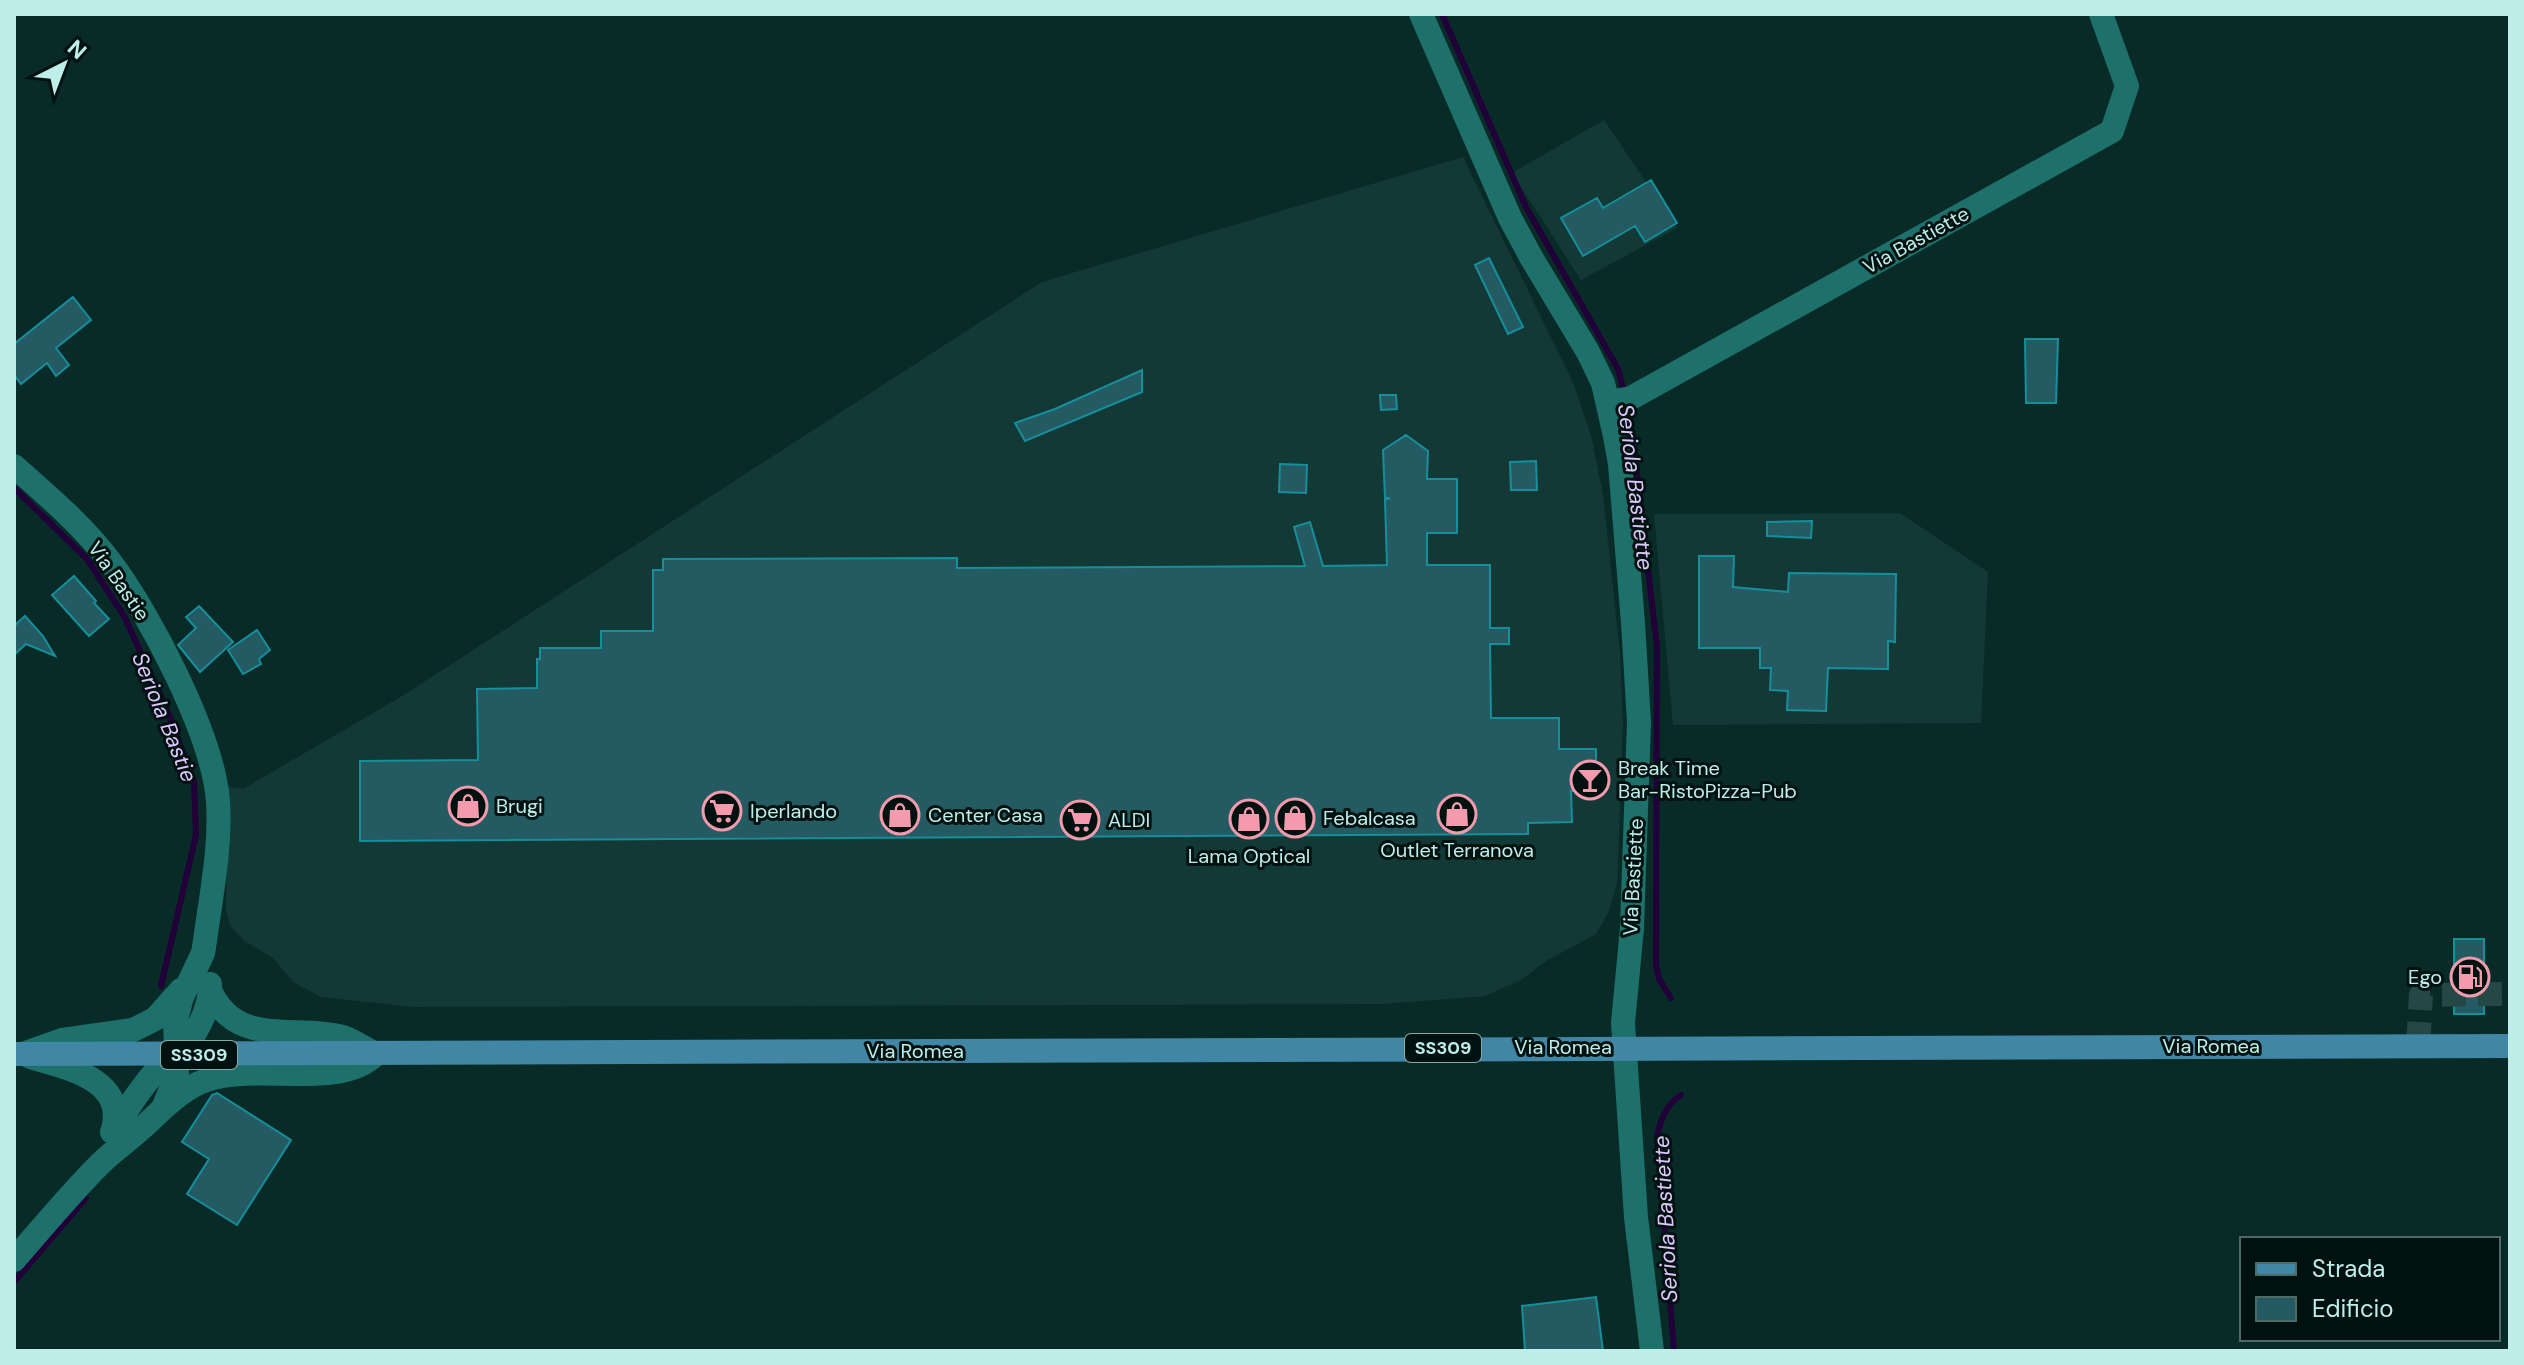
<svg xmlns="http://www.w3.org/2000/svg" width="2524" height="1365" font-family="'DM Sans',sans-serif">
<rect width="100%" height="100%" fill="#092b28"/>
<path fill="#133936" d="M 1604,120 L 1677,228 L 1581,280 L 1512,173 Z
M 1463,157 L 1574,385 L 1591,435 L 1603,495 L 1620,653 L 1623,725 L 1617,884 L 1609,911 L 1596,934 L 1546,961 L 1521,980 L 1485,996 L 1383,1004 L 413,1007 L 321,997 L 293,982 L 272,957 L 244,941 L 230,925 L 226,911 L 228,787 L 243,789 L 399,698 L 1042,282 Z
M 1900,513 L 1988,572 L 1981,723 L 1673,725 L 1654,514 Z"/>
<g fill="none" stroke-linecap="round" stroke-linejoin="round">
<path stroke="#210039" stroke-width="6" d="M 1442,14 L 1526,207 L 1618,369 L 1624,392
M 1626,403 L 1635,456 L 1657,647 L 1656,965 L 1659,979 L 1671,998
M 14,488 L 87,559 L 124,616 L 166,707 L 194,781 L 196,835 L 161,986
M 14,1282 L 86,1198
M 1674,1351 L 1657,1136 C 1661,1120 1666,1104 1681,1095"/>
</g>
<path fill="#245b62" stroke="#168e9b" stroke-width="2" d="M 1651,180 L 1677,223 L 1645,242 L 1635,226 L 1583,256 L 1561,218 L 1597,198 L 1603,208 Z
M 1489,258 L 1523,327 L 1508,334 L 1475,265 Z
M 73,297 L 91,320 L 56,348 L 69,365 L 56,376 L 47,363 L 21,384 L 14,375 L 14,344 Z
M 2025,339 L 2058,339 L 2056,403 L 2026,403 Z
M 1142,370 L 1142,392 L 1025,441 L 1015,423 L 1055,409 Z
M 1380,395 L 1396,395 L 1397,409 L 1381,410 Z
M 1406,435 L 1428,451 L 1427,479 L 1457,479 L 1457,533 L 1427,533 L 1427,565 L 1490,565 L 1490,628 L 1509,628 L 1509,644 L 1490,644 L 1491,718 L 1559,718 L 1559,749 L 1596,749 L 1596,790 L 1571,791 L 1572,822 L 1528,823 L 1528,834 L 360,841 L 360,761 L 478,760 L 477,689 L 537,688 L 537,659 L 540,659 L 540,648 L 601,648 L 601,631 L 653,631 L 653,570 L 663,570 L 663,559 L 957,558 L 957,568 L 1305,566 L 1294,527 L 1310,522 L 1323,566 L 1387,565 L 1385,500 L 1390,498 L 1385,498 L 1383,450 Z
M 1536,461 L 1537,490 L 1511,490 L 1510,462 Z
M 1280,464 L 1307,465 L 1306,493 L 1279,492 Z
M 1812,521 L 1811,538 L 1767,536 L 1767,522 Z
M 1699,556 L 1734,556 L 1733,587 L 1788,592 L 1789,573 L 1896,574 L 1895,642 L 1888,641 L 1888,669 L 1828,668 L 1826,711 L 1787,710 L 1788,691 L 1770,690 L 1771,668 L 1760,668 L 1760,648 L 1699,648 Z
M 74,576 L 96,601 L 94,603 L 109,619 L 89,636 L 52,595 Z
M 199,606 L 233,642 L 200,672 L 178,645 L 196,628 L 186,617 Z
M 25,616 L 43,636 L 55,656 L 26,644 L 14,655 L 14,626 Z
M 257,630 L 270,650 L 259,659 L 261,664 L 243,674 L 228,650 Z
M 2454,939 L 2484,939 L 2484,1014 L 2454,1014 Z
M 217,1093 L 291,1140 L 237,1225 L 187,1194 L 209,1159 L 182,1142 L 212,1095 Z
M 1596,1297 L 1603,1351 L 1525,1351 L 1522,1306 Z"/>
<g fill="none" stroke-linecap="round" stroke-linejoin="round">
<path stroke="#244845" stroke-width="24" stroke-dasharray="24 12" stroke-linecap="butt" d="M 2418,1046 L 2421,995 L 2510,994"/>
<path stroke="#1e716a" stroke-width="24" d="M 1421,14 L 1510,218 L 1531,257 L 1588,352 L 1603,383 L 1615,436 L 1620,464 L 1633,623 L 1639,722 L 1632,928 L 1623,1023 L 1636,1217 L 1652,1351
M 1609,402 L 1631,398 L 2112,131 L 2127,86 L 2101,14
M 14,466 C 47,495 82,525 109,560 C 149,612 214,737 218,802 C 221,848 211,895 205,941 L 203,953 L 182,997 L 175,1023 L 177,1074 L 164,1106
M 28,1052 L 62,1040 L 133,1030 L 155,1019 L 181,990
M 30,1057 C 68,1068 126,1079 113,1130
M 112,1132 C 126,1112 139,1089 156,1071 C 162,1065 170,1061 176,1056 C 194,1040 211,1009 210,984
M 14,1260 C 42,1228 70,1194 100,1164 C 113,1151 128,1141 142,1128 C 160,1112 176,1094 199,1083 C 249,1059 337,1093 376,1054 C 366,1049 354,1041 343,1037 C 296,1024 236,1049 210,990"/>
<path stroke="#4187a5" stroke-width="24" d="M 14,1054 L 2510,1046"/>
</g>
<defs>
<symbol id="bar-ring" viewBox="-11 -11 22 22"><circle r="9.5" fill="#001210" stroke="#f39aac" stroke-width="1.5"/><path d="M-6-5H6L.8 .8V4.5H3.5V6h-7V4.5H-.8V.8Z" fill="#f39aac"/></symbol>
<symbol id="shop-ring" viewBox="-11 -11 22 22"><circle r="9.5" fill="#001210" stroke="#f39aac" stroke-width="1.5"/><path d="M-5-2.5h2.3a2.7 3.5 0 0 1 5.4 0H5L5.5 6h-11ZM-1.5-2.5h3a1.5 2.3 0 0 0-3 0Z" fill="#f39aac"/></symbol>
<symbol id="supermarket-ring" viewBox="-11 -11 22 22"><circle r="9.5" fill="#001210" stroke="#f39aac" stroke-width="1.5"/><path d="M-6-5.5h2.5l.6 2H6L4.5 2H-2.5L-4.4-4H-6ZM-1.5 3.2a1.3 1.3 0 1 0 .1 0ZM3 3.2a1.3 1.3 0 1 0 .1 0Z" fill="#f39aac"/></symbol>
<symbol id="fuel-ring" viewBox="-11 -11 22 22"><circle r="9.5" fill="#001210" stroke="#f39aac" stroke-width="1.5"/><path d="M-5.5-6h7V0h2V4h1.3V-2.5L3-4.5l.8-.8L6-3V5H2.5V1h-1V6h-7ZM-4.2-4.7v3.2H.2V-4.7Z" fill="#f39aac"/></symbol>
</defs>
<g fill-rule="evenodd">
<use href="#bar-ring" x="1568" y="758" width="44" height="44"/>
<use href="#shop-ring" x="446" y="784" width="44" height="44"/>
<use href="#supermarket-ring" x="700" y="789" width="44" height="44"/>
<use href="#shop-ring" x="1435" y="792" width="44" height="44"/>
<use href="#shop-ring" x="878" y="793" width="44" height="44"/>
<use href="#shop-ring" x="1273" y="796" width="44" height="44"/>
<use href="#shop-ring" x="1227" y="797" width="44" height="44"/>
<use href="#supermarket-ring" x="1058" y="798" width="44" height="44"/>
<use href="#fuel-ring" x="2448" y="955" width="44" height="44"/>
</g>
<g text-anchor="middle" stroke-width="6" stroke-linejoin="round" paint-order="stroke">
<g fill="#001210" stroke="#86aba6" stroke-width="2">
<rect x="1405" y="1034" width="76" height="28" rx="6"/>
<rect x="161" y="1041" width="76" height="28" rx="6"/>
</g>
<g font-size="18" font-weight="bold" fill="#bfede7">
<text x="1443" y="1054">SS309</text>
<text x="199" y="1061">SS309</text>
</g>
<g font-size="20" fill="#bfede7" stroke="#001210">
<text transform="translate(1916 240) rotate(-29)" y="7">Via Bastiette</text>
<text transform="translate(119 581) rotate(55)" y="7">Via Bastie</text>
<text transform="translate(1633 877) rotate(-87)" y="7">Via Bastiette</text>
<text x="2211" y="1053">Via Romea</text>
<text x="1563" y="1054">Via Romea</text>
<text x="915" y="1058">Via Romea</text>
</g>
<g font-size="20" fill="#bfede7" stroke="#001210" text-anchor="start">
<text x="1618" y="775">Break Time<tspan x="1618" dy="23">Bar-RistoPizza-Pub</tspan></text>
<text x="496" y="813">Brugi</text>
<text x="750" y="818">Iperlando</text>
<text x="928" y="822">Center Casa</text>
<text x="1323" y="825">Febalcasa</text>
<text x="1108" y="827">ALDI</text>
<text x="1457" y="857" text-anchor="middle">Outlet Terranova</text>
<text x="1249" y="863" text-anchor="middle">Lama Optical</text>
<text x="2442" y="984" text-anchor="end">Ego</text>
</g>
<g font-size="22" font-style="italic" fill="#e1c6fe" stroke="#001210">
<text transform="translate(1636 487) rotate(83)" y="8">Seriola Bastiette</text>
<text transform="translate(165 717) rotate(68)" y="8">Seriola Bastie</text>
<text transform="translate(1665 1219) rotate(-93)" y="8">Seriola Bastiette</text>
</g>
</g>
<rect width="2524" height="1365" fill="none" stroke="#bfede7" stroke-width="32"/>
<rect x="2240" y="1237" width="260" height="104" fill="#001210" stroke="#4c6a66" stroke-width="2"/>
<rect x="2256" y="1263" width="40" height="12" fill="#4187a5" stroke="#4c6a66" stroke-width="2"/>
<text x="2312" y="1277" font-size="24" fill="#bfede7">Strada</text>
<rect x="2256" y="1297" width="40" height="24" fill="#245b62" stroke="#4c6a66" stroke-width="2"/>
<text x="2312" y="1317" font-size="24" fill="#bfede7">Edificio</text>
<g transform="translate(64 64) rotate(42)" stroke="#001210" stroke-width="6" paint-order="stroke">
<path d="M0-6L14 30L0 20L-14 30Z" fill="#bfede7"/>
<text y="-12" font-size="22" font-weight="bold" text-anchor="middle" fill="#bfede7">N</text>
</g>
</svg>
